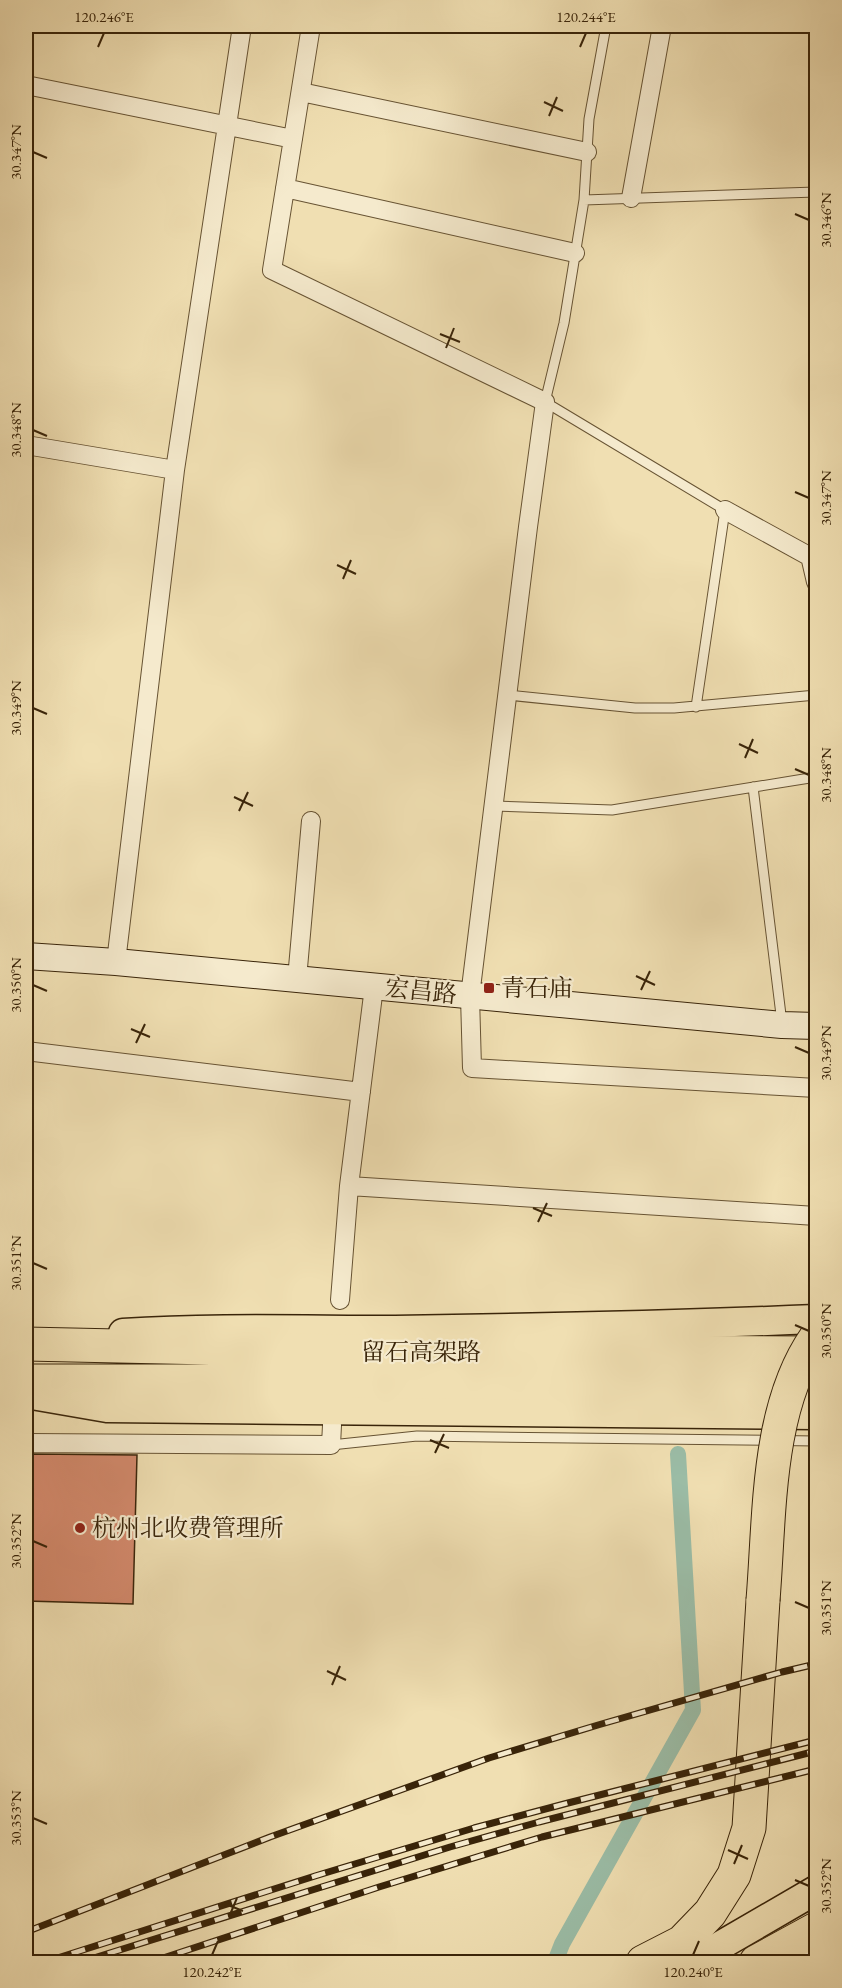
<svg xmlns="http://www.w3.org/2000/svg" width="842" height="1988" font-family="'EB Garamond','Noto Serif SC',serif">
<rect width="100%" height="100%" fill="#f0dfb2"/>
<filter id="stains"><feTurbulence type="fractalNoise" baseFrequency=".00333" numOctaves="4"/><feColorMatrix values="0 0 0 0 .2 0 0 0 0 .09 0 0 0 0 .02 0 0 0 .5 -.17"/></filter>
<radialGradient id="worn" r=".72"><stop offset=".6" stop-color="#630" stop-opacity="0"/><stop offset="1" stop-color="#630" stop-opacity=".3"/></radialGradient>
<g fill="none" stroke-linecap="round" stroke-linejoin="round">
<path stroke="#9bbda7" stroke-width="16" d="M 555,1962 L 562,1944 L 693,1710 L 678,1454"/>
</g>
<path fill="#d3896c" stroke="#392409" stroke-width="1.5" d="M 32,1454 L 137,1455 L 133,1604 L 26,1601 L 26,1456 Z"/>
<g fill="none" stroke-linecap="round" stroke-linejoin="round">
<defs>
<path id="lane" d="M 606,26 L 589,119 L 584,200 L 564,323 L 545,402 L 725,510 L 696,707
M 584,200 L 816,192
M 507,695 L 635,708 L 674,708 L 816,695
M 753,787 L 782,1023
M 493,806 L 612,810 L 816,777
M 331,1445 L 417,1436 L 816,1441"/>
<path id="street" d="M 311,26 L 272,270 L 545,402 L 528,527 L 470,996 L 472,1068 L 816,1088
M 26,85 L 293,139
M 301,92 L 587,152
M 285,188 L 575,253
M 631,198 L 662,26
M 26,445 L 175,470 L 242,26
M 725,510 L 816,560
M 810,556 L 816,582
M 116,962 L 175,470
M 297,979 L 311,821
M 26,1051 L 361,1092
M 349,1186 L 816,1216
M 340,1300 L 349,1186 L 374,987
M 26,1445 L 29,1443 L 331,1445 L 332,1425"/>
<path id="secondary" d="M 26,956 L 116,962 L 782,1025 L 816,1026
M 804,1962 L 816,1956"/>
<path id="primary" d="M 123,1333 C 213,1327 304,1330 395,1330 C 536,1328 676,1325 816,1319
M 26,1394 L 107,1408 L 816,1415
M 692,1962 L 816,1890"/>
<path id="highway" d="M 26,1344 L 341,1351 L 816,1353
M 26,1381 L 343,1381 L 816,1386
M 643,1962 L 682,1942 L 710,1913 L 734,1875 L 749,1828 L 763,1600
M 756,1962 L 816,1929"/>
</defs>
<use href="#lane" stroke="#675333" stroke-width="11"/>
<use href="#street" stroke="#675333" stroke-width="20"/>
<use href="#secondary" stroke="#392409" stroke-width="28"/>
<use href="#primary" stroke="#392409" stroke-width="31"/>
<use href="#highway" stroke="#392409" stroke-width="35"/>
<use href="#lane" stroke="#f5eacd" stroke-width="9"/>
<use href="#street" stroke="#f5eacd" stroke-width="18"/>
<use href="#secondary" stroke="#f5eacd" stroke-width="26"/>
<use href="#primary" stroke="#f0dfb2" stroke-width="28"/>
<use href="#highway" stroke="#f0dfb2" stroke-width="33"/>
<defs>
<path id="rail" d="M 26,1932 L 270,1837 L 489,1758 L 598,1725 L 782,1672 L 816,1664
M 45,1962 L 315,1876 L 474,1828 L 568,1803 L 816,1740
M 81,1962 L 450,1847 L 539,1822 L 816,1751
M 151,1962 L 379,1887 L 542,1837 L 816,1769"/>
</defs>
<use href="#rail" stroke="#392409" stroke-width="7"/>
<use href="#rail" stroke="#f5eacd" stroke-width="4.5" stroke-dasharray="14" stroke-linecap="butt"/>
<defs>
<path id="highway-bridge" d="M 763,1600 C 770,1516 766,1408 816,1337"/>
</defs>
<use href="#highway-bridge" stroke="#392409" stroke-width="35" stroke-linecap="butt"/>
<use href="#highway-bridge" stroke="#f0dfb2" stroke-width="33"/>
</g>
<path fill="none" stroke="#392409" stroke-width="2" d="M 98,47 L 104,33M 580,47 L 586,33M 544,102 L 563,111M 549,116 L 557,97M 33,152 L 47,158M 795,214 L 809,220M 440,334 L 460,342M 446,348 L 454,328M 33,430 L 47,436M 795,492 L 809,498M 337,565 L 356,574M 343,579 L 351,560M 33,708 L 47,714M 739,744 L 758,753M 745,758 L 753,739M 795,769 L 809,775M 234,797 L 253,806M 239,811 L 248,792M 636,976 L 655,985M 33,985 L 47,991M 641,990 L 650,971M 131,1029 L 150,1037M 136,1043 L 145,1024M 795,1047 L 809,1053M 533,1208 L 552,1216M 538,1222 L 547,1203M 33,1263 L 47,1269M 795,1325 L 809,1331M 430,1440 L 449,1448M 435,1453 L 444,1434M 33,1541 L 47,1547M 795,1602 L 809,1608M 327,1671 L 346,1680M 332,1685 L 340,1666M 33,1818 L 47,1824M 728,1850 L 748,1859M 734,1864 L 742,1845M 795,1880 L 809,1886M 223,1903 L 243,1911M 229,1917 L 237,1898M 212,1955 L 218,1941M 693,1955 L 699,1941"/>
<g fill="#8f2418" stroke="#f5eacd" stroke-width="2">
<rect x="483" y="982" width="12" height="12" rx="3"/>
<circle cx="80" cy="1528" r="6"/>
</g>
<g text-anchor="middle" stroke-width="4.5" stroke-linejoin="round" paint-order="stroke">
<g font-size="24" fill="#392409" stroke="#f5eacd" text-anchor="start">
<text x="501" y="996">青石庙</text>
<text x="92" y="1536">杭州北收费管理所</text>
</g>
<g font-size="24" fill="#392409" stroke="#f5eacd">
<text transform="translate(421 991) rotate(6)" y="8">宏昌路</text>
<text x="421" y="1360">留石高架路</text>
</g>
</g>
<rect width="842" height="1988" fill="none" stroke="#f0dfb2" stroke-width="66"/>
<rect x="33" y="33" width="776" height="1922" fill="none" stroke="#392409" stroke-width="2"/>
<g font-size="15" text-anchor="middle" fill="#392409">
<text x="104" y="22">120.246°E</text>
<text x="586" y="22">120.244°E</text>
<text transform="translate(16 152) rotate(-90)" y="5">30.347°N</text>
<text transform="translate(826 220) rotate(-90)" y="5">30.346°N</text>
<text transform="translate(16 430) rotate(-90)" y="5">30.348°N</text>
<text transform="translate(826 498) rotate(-90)" y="5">30.347°N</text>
<text transform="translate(16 708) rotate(-90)" y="5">30.349°N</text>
<text transform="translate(826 775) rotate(-90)" y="5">30.348°N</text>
<text transform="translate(16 985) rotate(-90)" y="5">30.350°N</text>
<text transform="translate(826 1053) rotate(-90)" y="5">30.349°N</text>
<text transform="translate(16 1263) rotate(-90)" y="5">30.351°N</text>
<text transform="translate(826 1331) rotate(-90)" y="5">30.350°N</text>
<text transform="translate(16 1541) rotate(-90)" y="5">30.352°N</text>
<text transform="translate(826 1608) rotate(-90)" y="5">30.351°N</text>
<text transform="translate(16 1818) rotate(-90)" y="5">30.353°N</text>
<text transform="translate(826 1886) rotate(-90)" y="5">30.352°N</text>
<text x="212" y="1977">120.242°E</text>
<text x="693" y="1977">120.240°E</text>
</g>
<rect width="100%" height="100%" filter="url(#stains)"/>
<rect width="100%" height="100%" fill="url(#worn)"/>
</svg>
